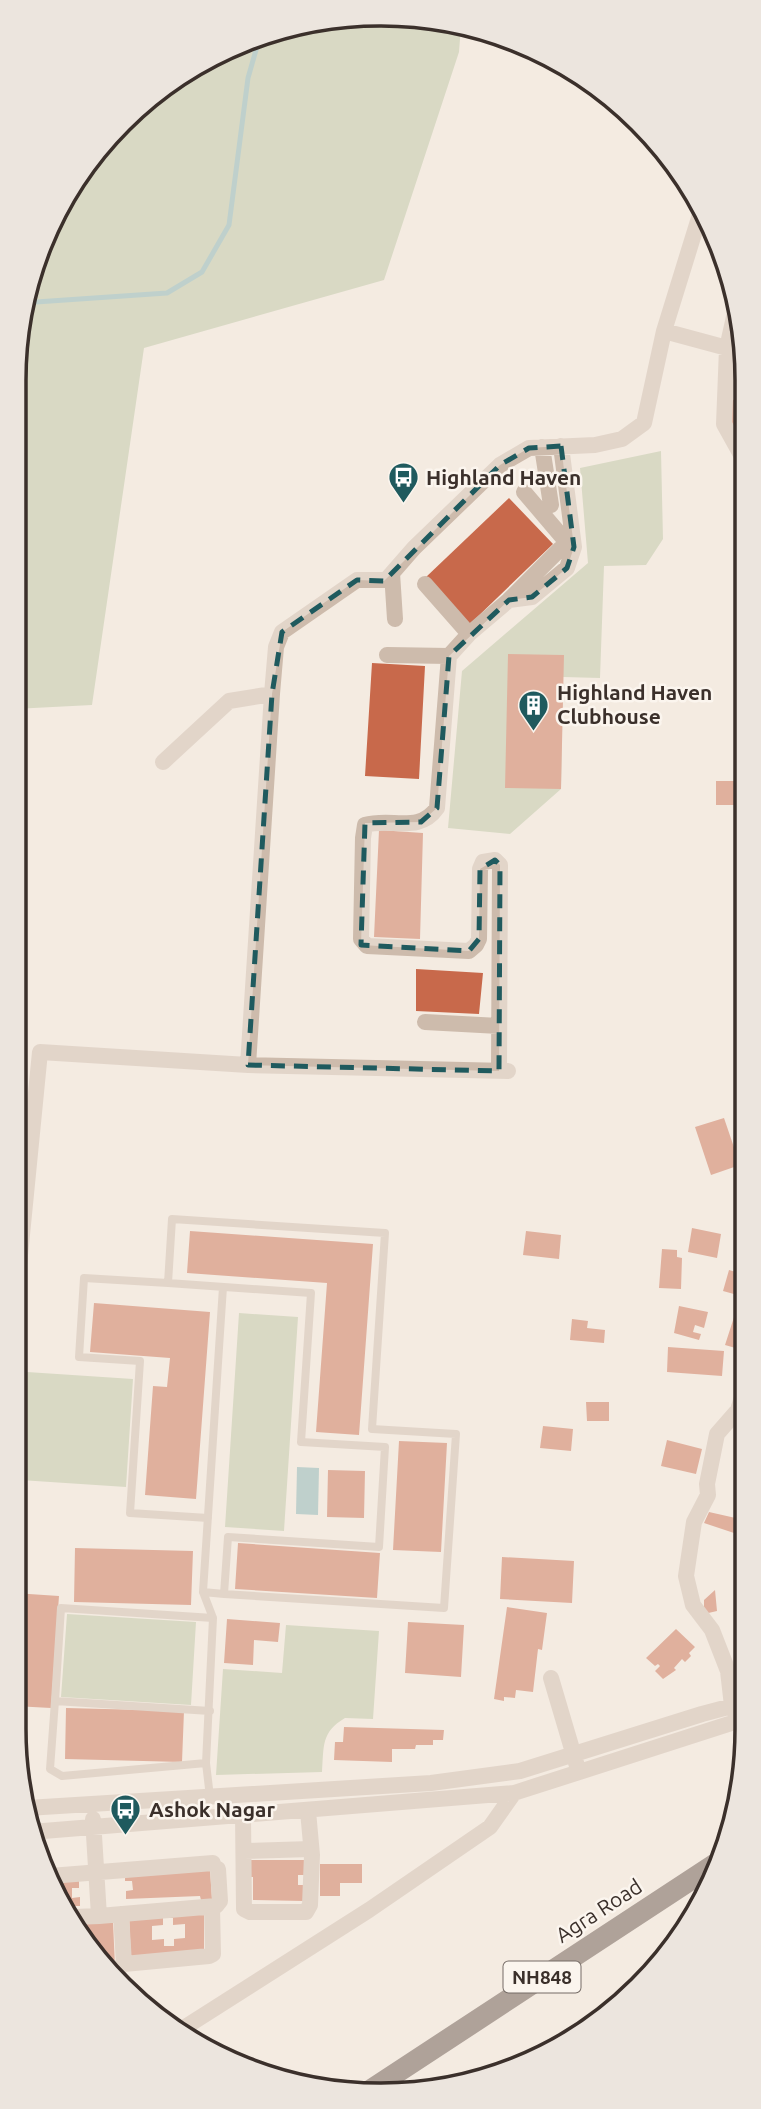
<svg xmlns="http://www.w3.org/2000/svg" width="761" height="2109" font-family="Ubuntu,sans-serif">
<rect width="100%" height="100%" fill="#f4ebe1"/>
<path fill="#b8c4a0" d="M 333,17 L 461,26 L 459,52 L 384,280 L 144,348 L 92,705 L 14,709 L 14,381 L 27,285 L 90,157 L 198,63 Z
M 661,451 L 663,539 L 646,565 L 604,566 L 600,678 L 563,677 L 561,789 L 510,834 L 448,828 L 462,671 L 588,563 L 580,468 Z
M 239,1313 L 298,1317 L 284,1531 L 225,1527 Z
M 27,1372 L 133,1379 L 126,1487 L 20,1480 Z
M 67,1614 L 196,1622 L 191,1705 L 61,1697 Z
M 286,1625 L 379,1631 L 373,1719 L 345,1718 C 321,1732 324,1746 322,1772 L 216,1775 L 223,1669 L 282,1673 Z"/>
<path fill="#7fb0b2" d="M 297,1467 L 319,1468 L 318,1515 L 296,1514 Z"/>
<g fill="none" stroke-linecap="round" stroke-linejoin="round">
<path stroke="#7fb0b2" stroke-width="5" d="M 24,307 L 36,302 L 167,293 L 202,272 L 229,225 L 248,78 L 258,43"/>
</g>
<path fill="#c8694b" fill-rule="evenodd" d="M 744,395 L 744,436 L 731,426 L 731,401 Z
M 509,498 L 553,544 L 470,624 L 425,578 Z
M 508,654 L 564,655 L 561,789 L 505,788 Z
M 372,663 L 425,666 L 419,779 L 365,776 Z
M 716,781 L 736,781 L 736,805 L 716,805 Z
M 379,830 L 423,833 L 420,939 L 374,937 Z
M 416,969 L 483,973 L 479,1014 L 416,1011 Z
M 724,1118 L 740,1165 L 711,1175 L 695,1127 Z
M 692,1228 L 721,1234 L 717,1258 L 688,1252 Z
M 190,1231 L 373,1244 L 359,1435 L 316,1432 L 327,1283 L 187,1273 Z
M 526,1231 L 561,1235 L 559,1259 L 523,1255 Z
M 662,1249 L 677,1250 L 677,1257 L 682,1258 L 681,1289 L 659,1288 Z
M 729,1270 L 746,1275 L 741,1296 L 723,1291 Z
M 94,1303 L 210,1312 L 196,1499 L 145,1495 L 153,1386 L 167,1387 L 170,1358 L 90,1352 Z
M 679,1306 L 708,1312 L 704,1328 L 695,1325 L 693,1332 L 701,1334 L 699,1340 L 674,1333 Z
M 736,1311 L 746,1315 L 746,1351 L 725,1345 Z
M 572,1319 L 588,1321 L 587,1328 L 605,1330 L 604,1343 L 570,1340 Z
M 668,1347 L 724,1351 L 722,1376 L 667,1372 Z
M 586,1402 L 609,1402 L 609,1421 L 587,1421 Z
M 543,1426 L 573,1429 L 571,1451 L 540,1448 Z
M 667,1440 L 702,1449 L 696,1474 L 661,1466 Z
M 399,1441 L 447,1443 L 441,1552 L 393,1550 Z
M 328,1470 L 365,1471 L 364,1518 L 327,1517 Z
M 709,1512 L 740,1519 L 740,1535 L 704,1523 Z
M 238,1543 L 380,1553 L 377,1598 L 235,1589 Z
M 75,1548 L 193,1551 L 191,1605 L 74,1602 Z
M 502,1557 L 574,1561 L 572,1603 L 500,1599 Z
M 715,1590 L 717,1611 L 704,1614 L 704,1600 Z
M 14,1593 L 59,1596 L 51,1708 L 14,1706 Z
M 507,1607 L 547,1613 L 542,1650 L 538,1649 L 533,1692 L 516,1690 L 515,1698 L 504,1697 L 504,1701 L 494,1699 Z
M 227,1619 L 280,1623 L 278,1642 L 254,1640 L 253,1665 L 224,1663 Z
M 408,1622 L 464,1625 L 461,1677 L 405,1673 Z
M 676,1629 L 695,1647 L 689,1653 L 691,1656 L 685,1662 L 682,1659 L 674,1668 L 676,1670 L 663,1679 L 655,1671 L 660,1666 L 658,1664 L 655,1666 L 646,1658 Z
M 66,1708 L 184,1711 L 182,1762 L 65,1759 Z
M 344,1727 L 444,1730 L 443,1740 L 433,1740 L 433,1745 L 416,1745 L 415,1749 L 392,1749 L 392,1762 L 334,1760 L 335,1742 L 343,1742 Z
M 247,1860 L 305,1860 L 305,1875 L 298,1875 L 298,1885 L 305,1885 L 304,1901 L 253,1900 L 253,1877 L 247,1877 Z
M 320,1864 L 362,1864 L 362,1883 L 340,1883 L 340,1896 L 320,1896 Z
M 210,1870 L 212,1899 L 201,1900 L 200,1896 L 126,1899 L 126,1891 L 133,1890 L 132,1881 L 125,1881 L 125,1874 Z
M 79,1881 L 79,1888 L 72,1888 L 72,1898 L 80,1897 L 80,1906 L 68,1906 L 54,1882 Z
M 204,1911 L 204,1953 L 131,1959 L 129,1914 ZM 163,1918 L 173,1918 L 173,1925 L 185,1924 L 185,1938 L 174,1939 L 174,1946 L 164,1946 L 164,1939 L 152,1940 L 152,1926 L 163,1925 Z
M 113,1922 L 115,1966 L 103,1967 L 93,1949 L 95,1949 L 94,1935 L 85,1935 L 78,1923 Z"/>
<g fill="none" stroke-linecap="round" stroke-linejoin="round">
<path stroke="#cdbbac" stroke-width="8" d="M 168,1283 L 84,1278 L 79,1357 L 140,1361 L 130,1513 L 208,1518
M 203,1592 L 224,1594 L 444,1608 L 456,1434 L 372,1429 L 385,1233 L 172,1219 L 168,1283 L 311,1293 L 301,1442 L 385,1447 L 379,1547 L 228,1537 L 224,1594
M 55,1701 L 50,1769 L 62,1776 L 206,1763
M 210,1711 L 55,1701 L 61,1608 L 213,1618
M 210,1797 L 206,1763 L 213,1618 L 203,1592 L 223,1287"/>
<path stroke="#cdbbac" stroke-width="16" d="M 736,308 L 727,348 L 724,424 L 744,460
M 664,331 L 727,348
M 542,447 L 551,505
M 392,573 L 395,619
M 425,584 L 469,634
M 509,600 L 563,546 L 564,539 L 524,492
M 387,655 L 449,656
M 163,762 L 229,701 L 272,694
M 425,1022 L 499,1026
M 248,1065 L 508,1071
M 499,1071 L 500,865 L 495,860 L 483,862 L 480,869 L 479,939 L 476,945 L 469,951 L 367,946 L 361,939 L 363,838 L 365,825 C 391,817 419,834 437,808 L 449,656 L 469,634 L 509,600 L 532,597 L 567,568 L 574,547 L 561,446
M 14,1316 L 40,1052 L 248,1065 L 272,694 L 276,647 L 282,632 L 357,580 L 386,580 L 414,548 L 500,465 L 529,448 L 595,445 L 622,439 L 644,423 L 664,331 L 702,208
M 551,1678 L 577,1766
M 736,1715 L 732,1706 L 728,1671 L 712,1630 L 693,1605 L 686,1576 L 694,1522 L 708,1495 L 707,1484 L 717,1434 L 738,1410 L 746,1385
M 27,1808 L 431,1783 L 520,1771 L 702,1714 L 732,1706 L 747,1709
M 243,1816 L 244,1909 L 250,1912 L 306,1912 L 310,1905 L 312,1855 L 308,1811
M 93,1819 L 99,1916 L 216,1906 L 220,1901 L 218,1869
M 31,1832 L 514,1793 L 738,1721 L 747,1709
M 244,1851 L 311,1849
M 50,1876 L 213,1863
M 74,1917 L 99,1916
M 124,1964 L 209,1956 L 213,1954 L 212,1907
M 104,1969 L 119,1968 L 124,1964 L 121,1914
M 179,2031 L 369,1910 L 490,1827 L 514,1793"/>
<path stroke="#5c4a42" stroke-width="21" d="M 369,2091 L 715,1864"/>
</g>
<path d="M0 0H761V2109H0ZM 561,446 L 574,547 L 567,568 L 532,597 L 509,600 L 449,656 L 437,808 L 421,822 L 365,823 L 361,945 L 469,951 L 479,939 L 480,869 L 495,860 L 500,865 L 499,1071 L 248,1065 L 272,694 L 282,632 L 357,580 L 384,581 L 500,465 L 529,448 Z" fill="#f4ebe1" fill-opacity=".55" fill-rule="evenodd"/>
<path fill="none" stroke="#1f5a5e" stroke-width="5" stroke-dasharray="14 9" stroke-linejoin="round" d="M 561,446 L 574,547 L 567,568 L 532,597 L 509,600 L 449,656 L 437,808 L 421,822 L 365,823 L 361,945 L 469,951 L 479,939 L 480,869 L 495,860 L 500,865 L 499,1071 L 248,1065 L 272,694 L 282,632 L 357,580 L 384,581 L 500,465 L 529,448 Z"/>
<defs>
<symbol id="bus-pin" viewBox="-11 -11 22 30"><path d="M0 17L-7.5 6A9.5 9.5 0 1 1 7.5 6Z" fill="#1f5a5e" stroke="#fbf5ee"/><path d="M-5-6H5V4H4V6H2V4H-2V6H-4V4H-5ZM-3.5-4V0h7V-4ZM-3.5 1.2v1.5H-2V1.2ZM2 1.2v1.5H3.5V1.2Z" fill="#fff"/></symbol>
<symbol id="building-pin" viewBox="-11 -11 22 30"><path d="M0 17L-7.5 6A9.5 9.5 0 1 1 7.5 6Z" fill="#1f5a5e" stroke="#fbf5ee"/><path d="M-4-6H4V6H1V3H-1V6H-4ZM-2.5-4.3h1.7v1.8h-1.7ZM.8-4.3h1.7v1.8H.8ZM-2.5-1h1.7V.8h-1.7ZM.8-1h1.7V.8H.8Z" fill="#fff"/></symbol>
</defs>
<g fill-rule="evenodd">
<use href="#bus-pin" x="386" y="460" width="35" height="47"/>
<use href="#building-pin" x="516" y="688" width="35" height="47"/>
<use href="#bus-pin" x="108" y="1792" width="35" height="47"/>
</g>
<g text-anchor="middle" stroke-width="5" stroke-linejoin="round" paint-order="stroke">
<rect fill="#fbf5ee" stroke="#756b66" stroke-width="2" x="503.5" y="1961.5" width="77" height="31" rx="5"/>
<g font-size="19" font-weight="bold" fill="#3b302b">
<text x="542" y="1984">NH848</text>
</g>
<g font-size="21" font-weight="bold" fill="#3b302b" stroke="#fbf5ee" text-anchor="start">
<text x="426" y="485">Highland Haven</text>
<text x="557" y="700">Highland Haven<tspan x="557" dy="24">Clubhouse</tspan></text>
<text x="149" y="1817">Ashok Nagar</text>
</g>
<g font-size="21" fill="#3b302b" stroke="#fbf5ee">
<text transform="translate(599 1911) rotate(-33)" y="7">Agra Road</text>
</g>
</g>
<path d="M0 0H761V2109H0ZM380 26H381A354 354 0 0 1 735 380V1729A354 354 0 0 1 381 2083H380A354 354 0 0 1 26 1729V380A354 354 0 0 1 380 26Z" fill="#ece5de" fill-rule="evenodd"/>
<path fill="none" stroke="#3b302b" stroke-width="3.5" d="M380 26H381A354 354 0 0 1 735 380V1729A354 354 0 0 1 381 2083H380A354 354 0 0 1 26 1729V380A354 354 0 0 1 380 26Z"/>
</svg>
